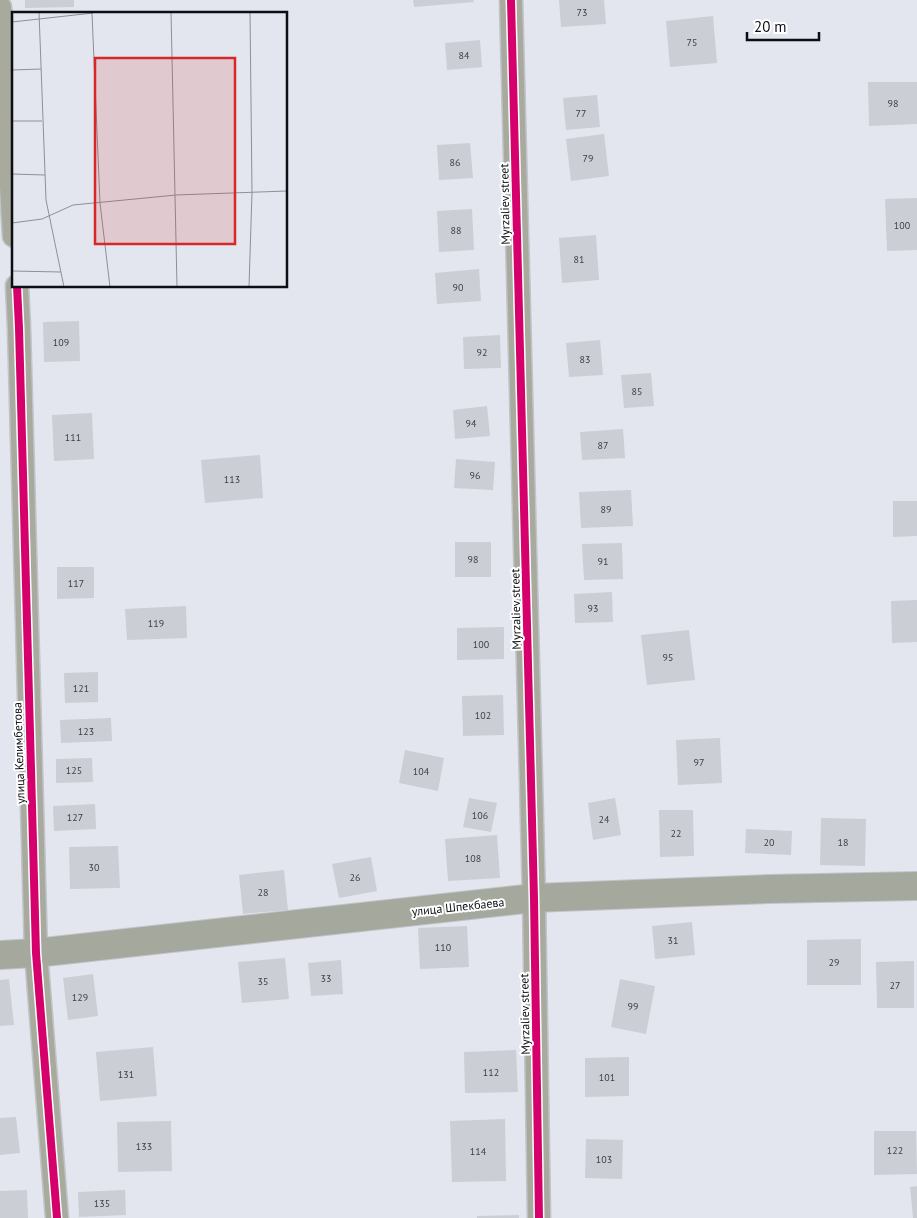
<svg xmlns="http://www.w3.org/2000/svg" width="917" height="1218" font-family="'PT Sans',sans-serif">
<rect width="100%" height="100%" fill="#e3e6ee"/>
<path fill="#cbced4" d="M 25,0 L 74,0 L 74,7 L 25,8 Z
M 413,0 L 473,0 L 474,2 L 414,7 Z
M 559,0 L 604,0 L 606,24 L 561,27 Z
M 713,16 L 717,63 L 670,67 L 666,21 Z
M 480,40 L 482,67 L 447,70 L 445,43 Z
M 868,82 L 917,82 L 917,124 L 869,126 Z
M 597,95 L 600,127 L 566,130 L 563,98 Z
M 604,134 L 609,176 L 571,181 L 566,139 Z
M 470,143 L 473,178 L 439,180 L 437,145 Z
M 917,198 L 917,250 L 887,251 L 885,199 Z
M 472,209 L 474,250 L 439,252 L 437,211 Z
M 596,235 L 599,280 L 562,283 L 559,238 Z
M 479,269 L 481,301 L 437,304 L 435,273 Z
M 79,321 L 80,361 L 44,362 L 43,322 Z
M 500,335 L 501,368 L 464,369 L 463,337 Z
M 600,340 L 603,375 L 569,377 L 566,343 Z
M 651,373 L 654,406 L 624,408 L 621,375 Z
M 487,406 L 490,436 L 455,439 L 453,410 Z
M 92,413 L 94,459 L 54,461 L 52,415 Z
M 623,429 L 625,458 L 582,460 L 580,432 Z
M 260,455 L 263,498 L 205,503 L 201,460 Z
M 456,459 L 495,462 L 493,490 L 454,488 Z
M 631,490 L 633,526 L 581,528 L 579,492 Z
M 893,501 L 917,501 L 917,536 L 893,537 Z
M 455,542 L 491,542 L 491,577 L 455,577 Z
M 622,543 L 623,579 L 584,580 L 582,544 Z
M 57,567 L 94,567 L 94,598 L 57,599 Z
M 612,592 L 613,622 L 575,623 L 574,594 Z
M 917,600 L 917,642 L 892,643 L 891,601 Z
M 186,606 L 187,638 L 127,640 L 125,609 Z
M 504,627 L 504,659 L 457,660 L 457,628 Z
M 689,630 L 695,680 L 647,685 L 641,635 Z
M 98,672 L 98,702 L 65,703 L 64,673 Z
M 503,695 L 504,735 L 463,736 L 462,696 Z
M 111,718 L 112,741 L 61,743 L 60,720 Z
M 720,738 L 722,783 L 678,785 L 676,740 Z
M 405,750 L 444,758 L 438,791 L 399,783 Z
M 92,758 L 93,782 L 56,783 L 56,759 Z
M 469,798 L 497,803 L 491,832 L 463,827 Z
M 615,798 L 621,835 L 593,840 L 588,803 Z
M 95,804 L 96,829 L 54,831 L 53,806 Z
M 659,810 L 693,810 L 694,856 L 660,857 Z
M 821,818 L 866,819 L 865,866 L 820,865 Z
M 746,829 L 792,831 L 791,855 L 745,853 Z
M 497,835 L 500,878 L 448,881 L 445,839 Z
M 118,846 L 120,888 L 70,889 L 69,847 Z
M 371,857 L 377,891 L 339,898 L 332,864 Z
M 284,870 L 288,910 L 243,914 L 239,875 Z
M 692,922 L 695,955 L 655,959 L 652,926 Z
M 467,926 L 469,967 L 420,969 L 418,928 Z
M 861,939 L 861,985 L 807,985 L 807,940 Z
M 285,958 L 289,999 L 242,1003 L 238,962 Z
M 341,960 L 343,994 L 311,996 L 308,963 Z
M 914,961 L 914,1008 L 877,1008 L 876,962 Z
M 93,974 L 98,1016 L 68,1020 L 63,978 Z
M 9,979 L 14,1025 L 0,1026 L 0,980 Z
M 620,979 L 655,986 L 646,1034 L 611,1027 Z
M 153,1047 L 157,1096 L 100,1101 L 96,1052 Z
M 516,1050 L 518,1092 L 465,1093 L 464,1052 Z
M 629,1057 L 629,1096 L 585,1097 L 585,1058 Z
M 16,1117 L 20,1153 L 0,1155 L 0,1118 Z
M 505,1119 L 506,1181 L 452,1182 L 450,1121 Z
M 171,1121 L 172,1171 L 118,1172 L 117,1122 Z
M 874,1131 L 916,1131 L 917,1174 L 874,1175 Z
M 586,1139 L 623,1140 L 622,1179 L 585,1178 Z
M 917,1186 L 917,1218 L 913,1218 L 910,1187 Z
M 27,1190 L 28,1218 L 0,1218 L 0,1191 Z
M 125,1190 L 126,1215 L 79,1217 L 78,1192 Z
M 519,1215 L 519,1218 L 477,1218 L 477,1216 Z"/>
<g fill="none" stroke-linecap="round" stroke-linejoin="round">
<defs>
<path id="street" d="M 511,0 L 534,898 L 539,1218
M 0,7 L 14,236
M 17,286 L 19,328 L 36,953 L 57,1218"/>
<path id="secondary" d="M 0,955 L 36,953 L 534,898 L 769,889 L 917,886"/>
</defs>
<use href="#street" stroke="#c1c4ca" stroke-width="25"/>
<use href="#secondary" stroke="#c1c4ca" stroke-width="30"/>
<use href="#street" stroke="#a7aa9c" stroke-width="22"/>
<use href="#secondary" stroke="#a5a89c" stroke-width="28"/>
<defs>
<path id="cycleway" d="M 511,0 L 534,898 L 539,1218
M 17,286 L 19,328 L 36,953 L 57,1218"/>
</defs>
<use href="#cycleway" stroke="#fff" stroke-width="11"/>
<use href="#cycleway" stroke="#d6006c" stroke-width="8"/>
</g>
<g text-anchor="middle" stroke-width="4" stroke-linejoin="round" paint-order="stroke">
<g font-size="10" fill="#3e4045">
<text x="582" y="16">73</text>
<text x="692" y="46">75</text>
<text x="464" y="59">84</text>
<text x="893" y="107">98</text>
<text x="581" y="117">77</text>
<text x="588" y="162">79</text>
<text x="455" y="166">86</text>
<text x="902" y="229">100</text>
<text x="456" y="234">88</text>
<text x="579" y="263">81</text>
<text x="458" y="291">90</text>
<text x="61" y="346">109</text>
<text x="482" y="356">92</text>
<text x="585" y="363">83</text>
<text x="637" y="395">85</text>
<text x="471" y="427">94</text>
<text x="73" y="441">111</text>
<text x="603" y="449">87</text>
<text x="475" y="479">96</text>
<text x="232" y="483">113</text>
<text x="606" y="513">89</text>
<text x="473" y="563">98</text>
<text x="603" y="565">91</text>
<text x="76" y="587">117</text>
<text x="593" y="612">93</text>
<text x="156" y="627">119</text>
<text x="481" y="648">100</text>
<text x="668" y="661">95</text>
<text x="81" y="692">121</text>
<text x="483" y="719">102</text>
<text x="86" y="735">123</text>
<text x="699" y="766">97</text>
<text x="74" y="774">125</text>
<text x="421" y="775">104</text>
<text x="480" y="819">106</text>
<text x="75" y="821">127</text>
<text x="604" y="823">24</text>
<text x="676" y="837">22</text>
<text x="769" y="846">20</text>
<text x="843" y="846">18</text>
<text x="473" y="862">108</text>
<text x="94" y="871">30</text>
<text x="355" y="881">26</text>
<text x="263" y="896">28</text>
<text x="673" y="944">31</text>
<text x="443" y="951">110</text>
<text x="834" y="966">29</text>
<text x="326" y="982">33</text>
<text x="263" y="985">35</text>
<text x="895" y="989">27</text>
<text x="80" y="1001">129</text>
<text x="633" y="1010">99</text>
<text x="491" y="1076">112</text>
<text x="126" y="1078">131</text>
<text x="607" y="1081">101</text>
<text x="144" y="1150">133</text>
<text x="895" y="1154">122</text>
<text x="478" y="1155">114</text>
<text x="604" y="1163">103</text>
<text x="102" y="1207">135</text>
</g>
<g font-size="12" fill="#0c0e13" stroke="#fff">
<text transform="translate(505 204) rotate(-91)" y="4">Myrzaliev street</text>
<text transform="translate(516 609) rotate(-91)" y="4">Myrzaliev street</text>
<text transform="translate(19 753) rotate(-92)" y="4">улица Келимбетова</text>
<text transform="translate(458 907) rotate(-6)" y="4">улица Шпекбаева</text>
<text transform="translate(525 1014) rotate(-91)" y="4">Myrzaliev street</text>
</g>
</g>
<g transform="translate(12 12)">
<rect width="275" height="275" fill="#e3e6ee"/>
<path fill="none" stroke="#8d9096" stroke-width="1" d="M 27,0 L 34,188 L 52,275M 159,0 L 165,275M 80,1 L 88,191 L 98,275M 0,10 L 81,1M 0,58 L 29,57M 0,109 L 30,109M 0,162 L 33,163M 0,211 L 30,207 L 61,193 L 164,183 L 275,179M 0,259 L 49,260M 237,275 L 240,180 L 238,0"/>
<path fill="#d62828" fill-opacity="0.15" stroke="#d62828" stroke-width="2.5" d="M 83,46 L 223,46 L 223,232 L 83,232 Z"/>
<rect width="275" height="275" fill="none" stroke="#0c0e13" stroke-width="2.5"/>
</g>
<path d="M747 32v8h72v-8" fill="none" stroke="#0c0e13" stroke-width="2.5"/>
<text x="754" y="32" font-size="15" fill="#0c0e13" stroke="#ffffff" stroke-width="4" paint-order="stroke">20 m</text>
</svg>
